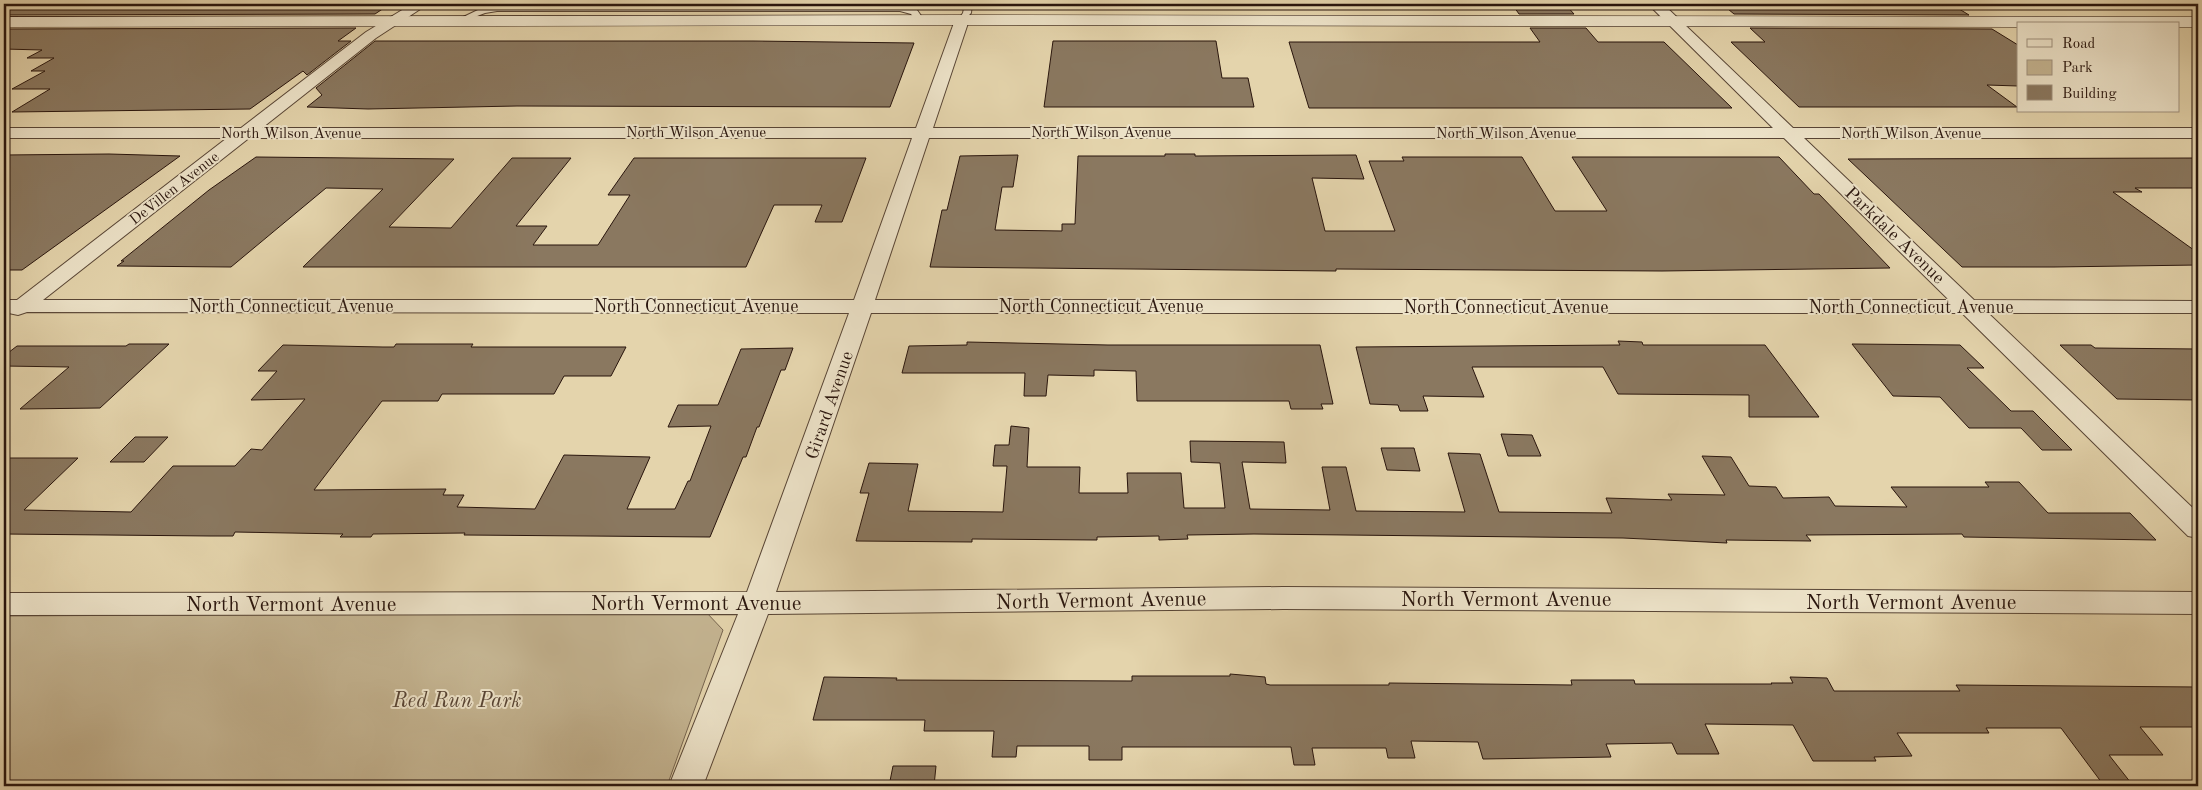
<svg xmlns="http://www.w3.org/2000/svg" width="2202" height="790" font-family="'Old Standard TT',serif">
<rect width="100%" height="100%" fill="#e4d4ac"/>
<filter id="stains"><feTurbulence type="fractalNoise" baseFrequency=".004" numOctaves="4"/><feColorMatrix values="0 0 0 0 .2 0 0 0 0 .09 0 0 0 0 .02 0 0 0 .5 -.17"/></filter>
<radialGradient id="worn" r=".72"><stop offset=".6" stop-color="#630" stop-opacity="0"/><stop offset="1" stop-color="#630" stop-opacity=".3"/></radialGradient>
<path fill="#c4b491" stroke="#76644f" d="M 706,612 L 723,630 L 667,786 L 4,786 L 4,616 Z"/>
<path fill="#8a7860" stroke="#29150d" d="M 4,4 L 390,4 L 375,14 L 4,15 Z
M 1512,4 L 1565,4 L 1574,14 L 1519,14 Z
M 1722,4 L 1951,4 L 1969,15 L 1734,14 Z
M 356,28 L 338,41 L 351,41 L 307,75 L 303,71 L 250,109 L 12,112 L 50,89 L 12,89 L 45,71 L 31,71 L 54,58 L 27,58 L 42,50 L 4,49 L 4,29 Z
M 1530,28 L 1586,28 L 1598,42 L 1664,42 L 1732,108 L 1309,108 L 1289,42 L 1540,42 Z
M 1750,28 L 1992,29 L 2018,45 L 2018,86 L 1987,85 L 2017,107 L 1799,107 L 1731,42 L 1765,42 Z
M 375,41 L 753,41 L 914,43 L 890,107 L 517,106 L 368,109 L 307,107 L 322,95 L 316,88 Z
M 1053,41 L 1216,41 L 1222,78 L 1248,78 L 1254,107 L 1044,107 Z
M 109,154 L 180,156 L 22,270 L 4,270 L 4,155 Z
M 1165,154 L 1195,154 L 1195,156 L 1356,155 L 1364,179 L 1312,178 L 1325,231 L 1395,231 L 1369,161 L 1404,161 L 1402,157 L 1522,157 L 1555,211 L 1607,211 L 1572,157 L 1779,157 L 1814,194 L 1819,194 L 1890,268 L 1662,271 L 1336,269 L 1336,271 L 930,267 L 942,210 L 947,210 L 960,156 L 1018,155 L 1013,187 L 1002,187 L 995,230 L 1062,231 L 1062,224 L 1075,224 L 1078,156 L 1165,156 Z
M 256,157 L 454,159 L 389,227 L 451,228 L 512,158 L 571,158 L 516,226 L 547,226 L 533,245 L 598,245 L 630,195 L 608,195 L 634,158 L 866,158 L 842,222 L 815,222 L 822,205 L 774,205 L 746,267 L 303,267 L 383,189 L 326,188 L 231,267 L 117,266 L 124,261 L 121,261 L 209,190 Z
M 2198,158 L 2198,188 L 2135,188 L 2142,192 L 2113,192 L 2198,253 L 2198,265 L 2054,267 L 1962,267 L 1848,159 Z
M 1618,341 L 1642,342 L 1643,345 L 1765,345 L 1819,417 L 1749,417 L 1749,395 L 1618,394 L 1603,367 L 1472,367 L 1484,397 L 1423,396 L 1428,411 L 1400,411 L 1398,405 L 1370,404 L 1356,347 L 1620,345 Z
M 967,342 L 1108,345 L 1320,345 L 1333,404 L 1321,404 L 1323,409 L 1291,409 L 1289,401 L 1137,401 L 1136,371 L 1094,370 L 1094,376 L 1048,375 L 1046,396 L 1024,396 L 1025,373 L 902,373 L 909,346 L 967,345 Z
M 129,344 L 169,344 L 100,408 L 20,409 L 69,367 L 4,366 L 4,356 L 17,346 L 126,346 Z
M 396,344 L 473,344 L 471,347 L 626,347 L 611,376 L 564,376 L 554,394 L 442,394 L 438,401 L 382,401 L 314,490 L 446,489 L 443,495 L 464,495 L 457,507 L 535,509 L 564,455 L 650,457 L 627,509 L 675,509 L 688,481 L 690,481 L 711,426 L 668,427 L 678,405 L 718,405 L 741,349 L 793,348 L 785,370 L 781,370 L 759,427 L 757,427 L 746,457 L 743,457 L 710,537 L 464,535 L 465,533 L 373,534 L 371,537 L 340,537 L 343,534 L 235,532 L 233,536 L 210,536 L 4,534 L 4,458 L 78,458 L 24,510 L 131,512 L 173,466 L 235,466 L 251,449 L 262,450 L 305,399 L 251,400 L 277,371 L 258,371 L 283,345 L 383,347 L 394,347 Z
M 1852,344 L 1960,345 L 1984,368 L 1967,368 L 2011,411 L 2033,411 L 2072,450 L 2042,450 L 2021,428 L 1969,428 L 1940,397 L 1893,396 Z
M 2060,345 L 2091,345 L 2095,348 L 2198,349 L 2198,400 L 2117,399 Z
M 1011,426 L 1029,428 L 1027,467 L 1080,467 L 1079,493 L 1128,493 L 1127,473 L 1181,473 L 1184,508 L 1225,508 L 1220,463 L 1191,462 L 1190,441 L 1284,442 L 1286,463 L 1242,462 L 1250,509 L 1330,510 L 1322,467 L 1346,467 L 1356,511 L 1465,512 L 1448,453 L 1480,454 L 1499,512 L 1612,513 L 1606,498 L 1672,500 L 1668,494 L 1725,495 L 1702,456 L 1731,457 L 1749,486 L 1776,487 L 1783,498 L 1829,497 L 1835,506 L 1907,507 L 1891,487 L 1989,487 L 1985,482 L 2019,482 L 2048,513 L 2130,513 L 2156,540 L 1964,537 L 1962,534 L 1806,535 L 1811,541 L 1726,540 L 1727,543 L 1623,538 L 1254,534 L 1187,535 L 1188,539 L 1159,540 L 1159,536 L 1097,537 L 1097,540 L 972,539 L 972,542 L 856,541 L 869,493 L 860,493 L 869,463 L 918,464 L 908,511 L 1003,512 L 1007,466 L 993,466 L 995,445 L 1009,445 Z
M 1501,434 L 1532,435 L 1541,456 L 1508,456 Z
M 135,437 L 168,437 L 144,462 L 110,462 Z
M 1381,448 L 1414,448 L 1420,471 L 1387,470 Z
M 1230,674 L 1265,677 L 1266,684 L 1270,685 L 1389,685 L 1389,683 L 1572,685 L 1571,680 L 1634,680 L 1635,684 L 1772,684 L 1771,683 L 1793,683 L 1790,677 L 1827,678 L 1834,691 L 1960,691 L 1956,685 L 2198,687 L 2198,727 L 2140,727 L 2163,755 L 2109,755 L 2131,783 L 2102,783 L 2061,728 L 1986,728 L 1989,733 L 1897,733 L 1912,756 L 1874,757 L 1876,761 L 1813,761 L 1793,725 L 1705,724 L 1719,754 L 1677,754 L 1672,743 L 1606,744 L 1611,757 L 1483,759 L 1478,742 L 1411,741 L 1415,758 L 1388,758 L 1386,748 L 1312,748 L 1315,765 L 1294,765 L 1291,747 L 1122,747 L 1122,760 L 1089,760 L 1089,746 L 1017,746 L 1016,757 L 992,757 L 994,731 L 924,731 L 925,720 L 813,720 L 824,677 L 897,678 L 896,680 L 1132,681 L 1132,676 L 1230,676 Z
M 893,766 L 936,766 L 934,786 L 889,786 Z"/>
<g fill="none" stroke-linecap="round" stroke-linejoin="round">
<defs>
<path id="lane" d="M 965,4 L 972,4 L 971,13 L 962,22 L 958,20 L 963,13 Z
M 497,7 L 900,7 L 917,10 L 924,20 L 917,22 L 911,14 L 900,11 L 497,11 L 485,13 L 459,23 L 455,21 L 480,9 Z"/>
<path id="street" d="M 412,4 L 428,4 L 376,38 L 262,128 L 916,128 L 955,20 L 962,16 L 969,20 L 933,128 L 1773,128 L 1648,4 L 1663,4 L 1793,128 L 2198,128 L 2198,138 L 1804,138 L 1974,300 L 2198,301 L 2198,313 L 1988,313 L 2198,513 L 2198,538 L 2188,536 L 1962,313 L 871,313 L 776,592 L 1283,587 L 2198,592 L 2198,614 L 1283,609 L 768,614 L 703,786 L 669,786 L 738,614 L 4,615 L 4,593 L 747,592 L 849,313 L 27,312 L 18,315 L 4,312 L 4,300 L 17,300 L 227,138 L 4,138 L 4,128 L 241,128 L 366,32 ZM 249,138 L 912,138 L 854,300 L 43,300 ZM 929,138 L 1784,138 L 1949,300 L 875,300 Z
M 1099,4 L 1113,4 L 1110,9 L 1100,9 Z"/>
<path id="secondary" d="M 962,15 L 2198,17 L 2198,27 L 2178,27 L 2178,24 L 2018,24 L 2018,27 L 962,25 L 4,27 L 4,17 Z"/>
</defs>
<use href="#lane" stroke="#584535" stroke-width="2"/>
<use href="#street" stroke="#584535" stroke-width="2"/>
<use href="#secondary" stroke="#29150d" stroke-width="1"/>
<use href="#lane" fill="#ede3c9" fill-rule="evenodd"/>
<use href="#street" fill="#ede3c9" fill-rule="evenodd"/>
<use href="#secondary" fill="#ede3c9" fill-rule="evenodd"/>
</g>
<g text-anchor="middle" stroke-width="4" stroke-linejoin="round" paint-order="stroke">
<g font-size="15" fill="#29150d" stroke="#ede3c9">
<text x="696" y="137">North Wilson Avenue</text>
<text x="1101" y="137">North Wilson Avenue</text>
<text x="291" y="138">North Wilson Avenue</text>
<text x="1506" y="138">North Wilson Avenue</text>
<text x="1911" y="138">North Wilson Avenue</text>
<text transform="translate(174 188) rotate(-38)" y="5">DeVillen Avenue</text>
</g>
<g font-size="18" fill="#29150d" stroke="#ede3c9">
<text transform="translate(1895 235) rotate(44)" y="6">Parkdale Avenue</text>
<text x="291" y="312">North Connecticut Avenue</text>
<text x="696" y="312">North Connecticut Avenue</text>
<text x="1101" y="312">North Connecticut Avenue</text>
<text x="1506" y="313">North Connecticut Avenue</text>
<text x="1911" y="313">North Connecticut Avenue</text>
<text transform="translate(829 405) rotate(-71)" y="6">Girard Avenue</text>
</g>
<g font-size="21" fill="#29150d" stroke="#ede3c9">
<text x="1506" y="606">North Vermont Avenue</text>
<text transform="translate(1101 600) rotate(-1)" y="7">North Vermont Avenue</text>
<text x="1911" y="609">North Vermont Avenue</text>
<text x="696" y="610">North Vermont Avenue</text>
<text x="291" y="611">North Vermont Avenue</text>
</g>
<g font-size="21" font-style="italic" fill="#584535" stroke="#ede3c9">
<text x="457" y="707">Red Run Park</text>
</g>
</g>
<rect width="2202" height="790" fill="none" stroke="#e4d4ac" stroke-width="20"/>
<rect x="5" y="5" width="2192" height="780" fill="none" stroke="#29150d" stroke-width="2.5"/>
<rect x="10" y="10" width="2182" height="770" fill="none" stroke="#29150d"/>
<rect x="2017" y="22" width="162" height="90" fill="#ede3c9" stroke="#9f917e"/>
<rect x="2027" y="39" width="25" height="8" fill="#ede3c9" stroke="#9f917e"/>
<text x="2062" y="48" font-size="15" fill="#29150d">Road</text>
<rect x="2027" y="60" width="25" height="15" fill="#c4b491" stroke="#9f917e"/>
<text x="2062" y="72" font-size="15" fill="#29150d">Park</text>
<rect x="2027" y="85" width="25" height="15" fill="#8a7860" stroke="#9f917e"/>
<text x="2062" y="98" font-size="15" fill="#29150d">Building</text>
<rect width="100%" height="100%" filter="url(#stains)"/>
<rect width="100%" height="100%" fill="url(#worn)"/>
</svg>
